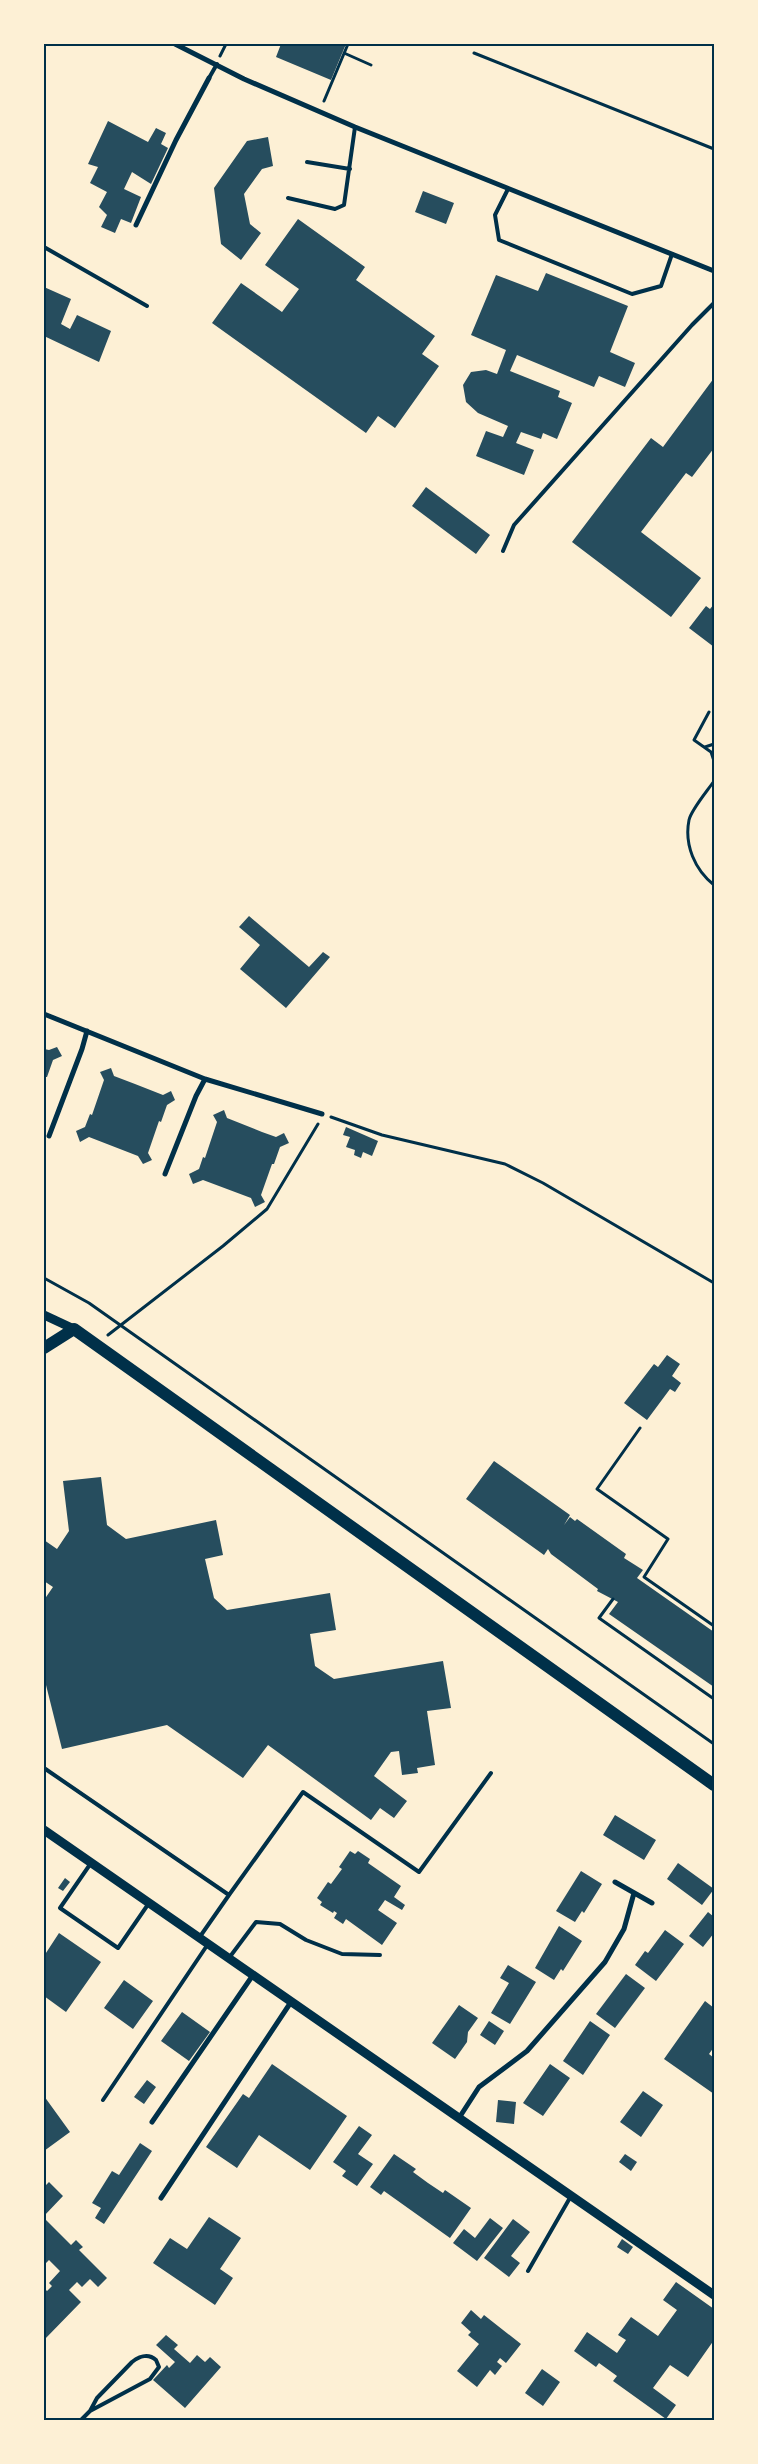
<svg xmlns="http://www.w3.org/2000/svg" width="758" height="2464" font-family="'Libre Baskerville',serif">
<rect width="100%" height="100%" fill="#fdf0d5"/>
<path fill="#264d5e" d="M 281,44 L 346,44 L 331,80 L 276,57 Z
M 108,121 L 148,142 L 156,128 L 166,133 L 161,144 L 168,148 L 151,184 L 132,172 L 124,189 L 141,197 L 131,223 L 121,219 L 115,233 L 101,227 L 107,215 L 99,207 L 107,192 L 90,183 L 98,167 L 88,164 Z
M 268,137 L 273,166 L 262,169 L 244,194 L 250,224 L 261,233 L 241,260 L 221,244 L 214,188 L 247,141 Z
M 423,191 L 454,203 L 446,224 L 415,212 Z
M 298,219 L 365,267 L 356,280 L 435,336 L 422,354 L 439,366 L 395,428 L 378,416 L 366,433 L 212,323 L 241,283 L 282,312 L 299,289 L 265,265 Z
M 546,273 L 628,306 L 610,352 L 635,363 L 625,387 L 599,376 L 594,387 L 517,355 L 510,371 L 560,391 L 558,397 L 572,403 L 557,439 L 543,433 L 541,439 L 521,432 L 516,443 L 534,450 L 524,475 L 476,456 L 486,431 L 503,437 L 508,426 L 478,413 L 466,402 L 463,385 L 471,372 L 486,370 L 497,374 L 506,350 L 471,335 L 496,275 L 538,291 Z
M 44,287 L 71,299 L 61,324 L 70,329 L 77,315 L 111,331 L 99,362 L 44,336 Z
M 714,378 L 714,448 L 692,477 L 686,473 L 641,532 L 701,578 L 671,617 L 572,542 L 651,438 L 663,447 Z
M 426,487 L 490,535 L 476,554 L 412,506 Z
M 714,604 L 714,647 L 689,628 L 706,606 L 710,609 Z
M 249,916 L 309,967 L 323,952 L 330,957 L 286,1008 L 240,969 L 260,945 L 239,927 Z
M 57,1047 L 62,1056 L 53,1060 L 47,1077 L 46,1077 L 44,1081 L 44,1049 L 49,1050 Z
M 111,1068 L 114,1076 L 135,1084 L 163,1095 L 171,1091 L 175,1100 L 167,1105 L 161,1122 L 159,1121 L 148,1153 L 152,1160 L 143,1164 L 138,1156 L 89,1137 L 80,1142 L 76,1131 L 85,1127 L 90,1114 L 92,1115 L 104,1080 L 100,1072 Z
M 224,1110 L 227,1118 L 262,1132 L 276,1137 L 284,1133 L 289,1143 L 280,1147 L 274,1164 L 272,1164 L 261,1195 L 265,1202 L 255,1207 L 251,1198 L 203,1180 L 193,1184 L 189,1174 L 199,1169 L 203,1157 L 205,1158 L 217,1122 L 213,1115 Z
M 346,1127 L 378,1141 L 372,1156 L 363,1152 L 361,1158 L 354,1155 L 355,1150 L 346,1147 L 350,1137 L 343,1135 Z
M 667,1355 L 680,1364 L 672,1376 L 681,1383 L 675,1392 L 670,1389 L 647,1420 L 624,1403 L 654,1364 L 658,1367 Z
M 494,1461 L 570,1515 L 564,1525 L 570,1517 L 575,1521 L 577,1519 L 626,1554 L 624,1558 L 643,1570 L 637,1578 L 714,1632 L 714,1687 L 609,1614 L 618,1602 L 597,1591 L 598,1589 L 551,1554 L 548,1549 L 544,1555 L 466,1499 Z
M 101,1477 L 107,1525 L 126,1539 L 216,1520 L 223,1555 L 205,1559 L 214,1598 L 227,1610 L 330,1593 L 336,1630 L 310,1634 L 315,1666 L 334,1679 L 443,1661 L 451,1708 L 427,1711 L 435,1765 L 417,1768 L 418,1773 L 402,1775 L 399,1751 L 391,1752 L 374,1776 L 407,1801 L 394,1818 L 380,1808 L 371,1820 L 268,1745 L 243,1778 L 167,1725 L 62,1749 L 44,1677 L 44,1600 L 53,1587 L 44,1581 L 44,1540 L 57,1549 L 69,1531 L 63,1481 Z
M 615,1815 L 656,1840 L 644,1860 L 603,1835 Z
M 350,1851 L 355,1854 L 358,1851 L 370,1859 L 368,1863 L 401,1886 L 394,1897 L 405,1905 L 402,1910 L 385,1900 L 378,1910 L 397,1923 L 382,1945 L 346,1919 L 343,1924 L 334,1918 L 337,1913 L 334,1911 L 333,1913 L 320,1905 L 322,1902 L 317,1898 L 328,1882 L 331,1884 L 342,1869 L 339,1867 Z
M 678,1863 L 714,1889 L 702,1905 L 667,1879 Z
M 581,1871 L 602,1884 L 584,1913 L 582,1911 L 575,1922 L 556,1911 Z
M 65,1878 L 70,1882 L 63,1891 L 58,1888 Z
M 708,1912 L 714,1917 L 714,1933 L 703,1947 L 689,1936 Z
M 559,1926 L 582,1941 L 563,1971 L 561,1969 L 554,1980 L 535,1968 Z
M 665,1930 L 684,1944 L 656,1981 L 635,1965 L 645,1951 L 648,1953 Z
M 59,1933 L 101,1962 L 66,2012 L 44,1996 L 44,1956 Z
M 508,1965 L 536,1982 L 510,2024 L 491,2013 L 509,1983 L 500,1978 Z
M 626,1974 L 645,1988 L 615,2028 L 596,2014 Z
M 124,1980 L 153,2001 L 133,2029 L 104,2008 Z
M 705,2001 L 714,2008 L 714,2047 L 709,2054 L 714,2058 L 714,2094 L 664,2059 Z
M 459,2005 L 478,2018 L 468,2032 L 467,2042 L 455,2059 L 432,2043 Z
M 182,2012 L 210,2032 L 189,2061 L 161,2041 Z
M 489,2021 L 504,2031 L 495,2045 L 480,2035 Z
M 590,2021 L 610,2035 L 583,2075 L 563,2061 Z
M 272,2064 L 347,2116 L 310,2170 L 259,2135 L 237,2168 L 206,2147 L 243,2094 L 249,2098 Z
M 550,2064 L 570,2078 L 543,2116 L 523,2103 Z
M 147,2080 L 156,2087 L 144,2104 L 134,2097 Z
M 643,2091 L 663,2105 L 641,2137 L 620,2122 Z
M 44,2096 L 70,2132 L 44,2151 Z
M 498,2100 L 516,2102 L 514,2124 L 496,2122 Z
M 359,2126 L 372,2135 L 358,2154 L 373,2164 L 357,2186 L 342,2176 L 346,2171 L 333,2162 Z
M 140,2143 L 152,2151 L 104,2224 L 95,2218 L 101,2208 L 92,2203 L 112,2171 L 119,2175 Z
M 394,2154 L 416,2169 L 413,2172 L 428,2183 L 443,2193 L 445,2190 L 471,2208 L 450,2238 L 384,2191 L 381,2195 L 370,2187 Z
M 625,2154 L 637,2162 L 631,2171 L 619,2162 Z
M 49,2182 L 63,2196 L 44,2216 L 44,2183 L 46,2185 Z
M 209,2217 L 241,2238 L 220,2269 L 233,2278 L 215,2305 L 153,2263 L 170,2238 L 187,2249 Z
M 44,2218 L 71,2245 L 76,2240 L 83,2247 L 79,2250 L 107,2278 L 98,2287 L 90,2279 L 82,2287 L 77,2282 L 69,2290 L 81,2302 L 44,2340 L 44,2288 L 47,2291 L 52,2286 L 49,2283 L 60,2271 L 49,2260 L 44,2265 Z
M 490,2218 L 503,2228 L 477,2261 L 453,2243 L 464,2229 L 475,2238 Z
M 513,2219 L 530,2232 L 511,2256 L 520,2263 L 509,2277 L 484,2258 Z
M 622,2239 L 633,2247 L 628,2254 L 617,2247 Z
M 676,2282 L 714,2309 L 712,2330 L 714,2340 L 688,2377 L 670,2365 L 653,2388 L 676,2405 L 666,2419 L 613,2381 L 617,2376 L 599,2363 L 596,2367 L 574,2351 L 587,2332 L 617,2353 L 626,2340 L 618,2335 L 631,2317 L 658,2336 L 677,2310 L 663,2300 Z
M 471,2310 L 481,2319 L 484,2315 L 521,2344 L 506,2363 L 500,2358 L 497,2362 L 502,2366 L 495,2375 L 490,2370 L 477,2387 L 457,2371 L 479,2344 L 468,2335 L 471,2332 L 461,2323 Z
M 166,2335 L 178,2345 L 174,2349 L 190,2363 L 197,2355 L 205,2362 L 210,2357 L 221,2367 L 185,2408 L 153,2380 L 167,2365 L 169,2368 L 175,2362 L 156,2345 Z
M 542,2369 L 560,2382 L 543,2406 L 525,2393 Z"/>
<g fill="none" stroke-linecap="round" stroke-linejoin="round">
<path stroke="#003049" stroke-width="3" d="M 344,53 L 371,65
M 474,53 L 714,149
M 220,56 L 226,44
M 324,101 L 348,44
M 709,712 L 694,740 L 711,752 L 714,761
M 705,747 L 714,744
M 714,781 C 708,790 691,810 689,820 C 684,845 695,870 714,885
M 331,1117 L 382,1135 L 505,1164 L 543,1183 L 714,1283
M 44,1278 L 89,1303 L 714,1744
M 108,1335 L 223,1246 L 267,1209 L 318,1124
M 640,1428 L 597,1489 L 668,1539 L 644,1577 L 714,1626
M 613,1599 L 599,1618 L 714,1699"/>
<path stroke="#003049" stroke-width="4" d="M 209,78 L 217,64
M 307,162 L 350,169
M 508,189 L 495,215 L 499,240 L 632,294 L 661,286 L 672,254
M 288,198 L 335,209 L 344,205 L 355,127
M 44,247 L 147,306
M 503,551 L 514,525 L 692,325 L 714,303
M 44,1768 L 229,1895 L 199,1938
M 91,1863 L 60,1908 L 118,1948 L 149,1903
M 229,1895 L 303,1792 L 419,1872 L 491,1773
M 229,1958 L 256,1922 L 280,1924 L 306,1940 L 342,1954 L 380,1955
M 103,2100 L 208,1944
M 528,2271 L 571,2196
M 81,2420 L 90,2411 L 97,2398 L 132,2362 C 140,2356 148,2353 156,2360 L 159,2367 L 150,2379 L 90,2411"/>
<path stroke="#003049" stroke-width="5" d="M 175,44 L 244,79 L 355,127 L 714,271
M 136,225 L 176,140 L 209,78
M 44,1014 L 205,1079 L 322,1114
M 49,1136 L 82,1049 L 87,1031
M 165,1174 L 196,1096 L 205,1079
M 615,1882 L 652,1903
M 459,2118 L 479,2087 L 527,2051 L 605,1962 L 624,1929 L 634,1893
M 152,2122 L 253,1975
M 161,2198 L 291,2002"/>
<path stroke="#003049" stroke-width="9" d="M 44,1315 L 74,1329
M 44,1830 L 714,2295"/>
<path stroke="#003049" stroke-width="12" d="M 44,1348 L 74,1329 L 714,1785"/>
</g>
<rect width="758" height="2464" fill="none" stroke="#fdf0d5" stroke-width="90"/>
<rect x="45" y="45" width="668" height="2374" fill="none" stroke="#003049" stroke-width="2"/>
</svg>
